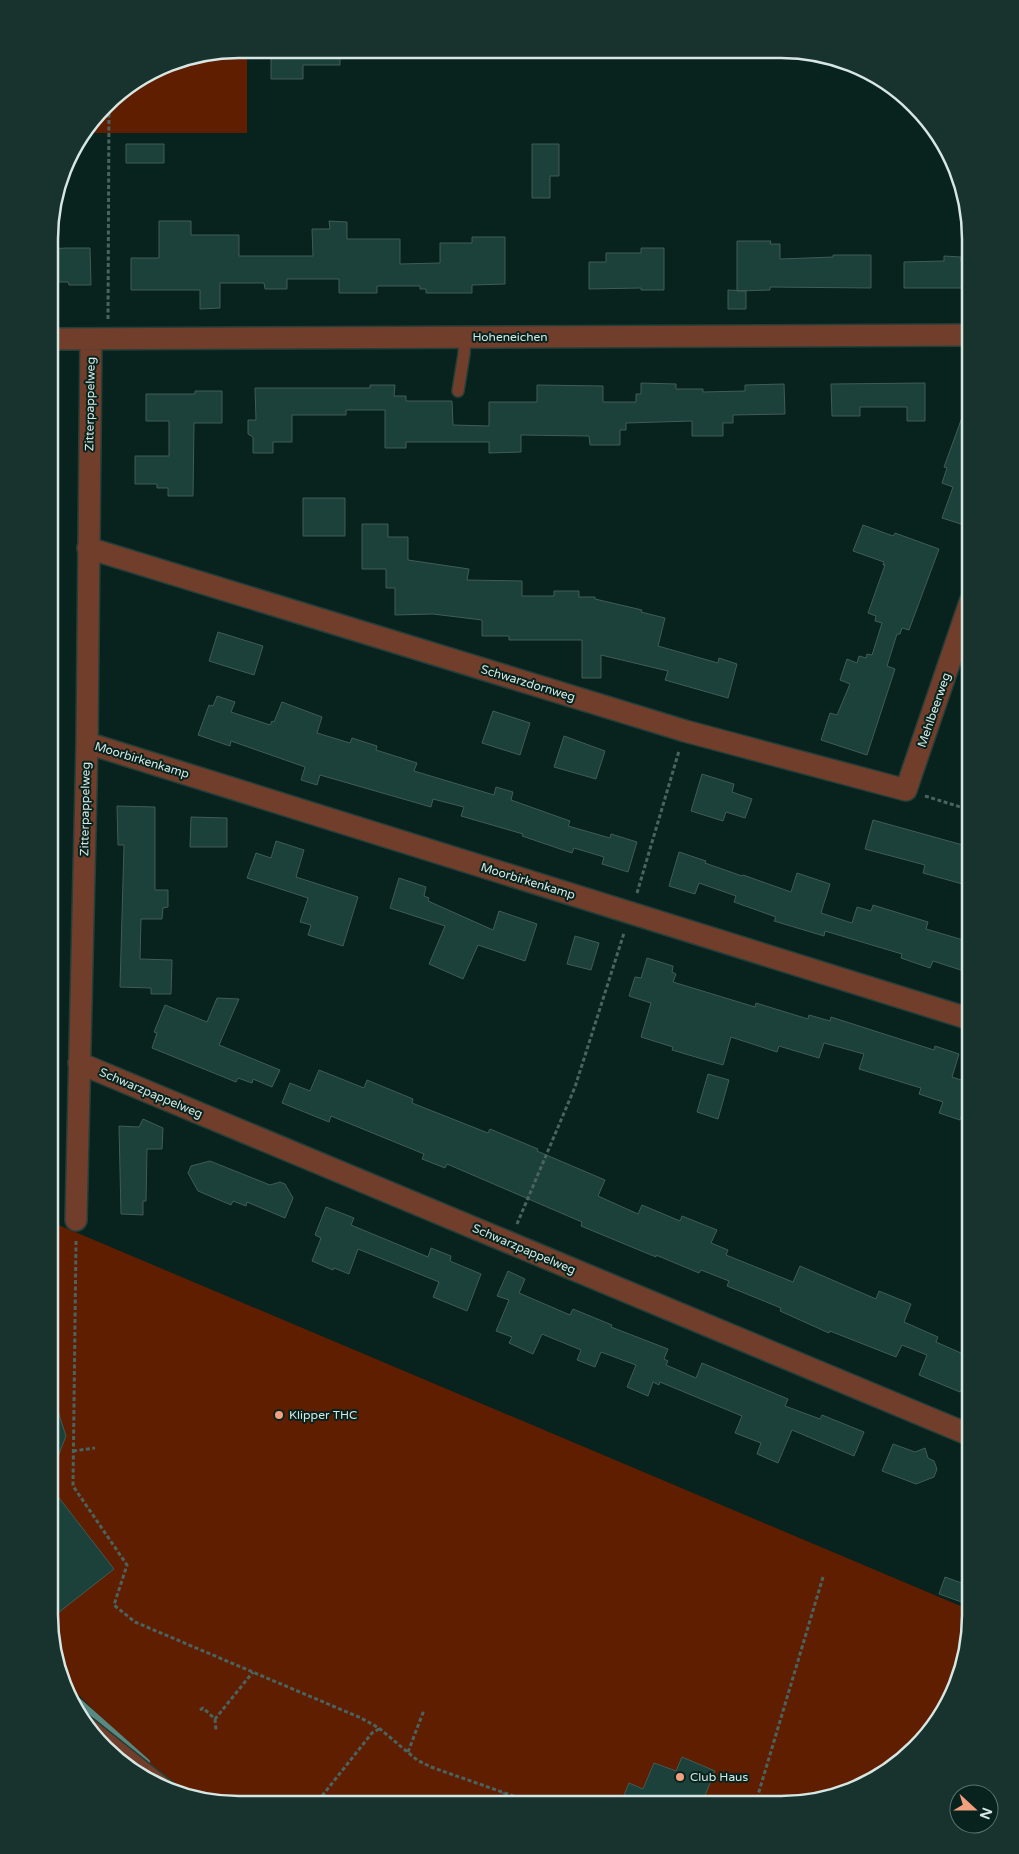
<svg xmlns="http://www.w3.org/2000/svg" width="1019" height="1854" font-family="'Varela Round',sans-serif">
<rect width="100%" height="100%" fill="#08231e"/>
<path fill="#601e00" d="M 238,49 L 247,49 L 247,133 L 84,133 L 113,96 L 166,63 Z
M 49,1221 L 970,1610 L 970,1628 L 956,1688 L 931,1731 L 886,1773 L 842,1795 L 781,1805 L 213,1804 L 182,1795 L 172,1787 L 59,1676 L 49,1616 Z"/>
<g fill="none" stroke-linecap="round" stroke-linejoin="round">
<path stroke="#598981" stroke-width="6" d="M 64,1688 L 147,1762
M 171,1784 L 185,1796"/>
</g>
<path fill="#1c403a" stroke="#405c56" d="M 271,49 L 340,49 L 340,65 L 303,65 L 303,79 L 271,79 Z
M 126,144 L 164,144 L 164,163 L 126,163 Z
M 532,144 L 559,144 L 559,176 L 550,176 L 550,198 L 532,198 Z
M 159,221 L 191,221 L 191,235 L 239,235 L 239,256 L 313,256 L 312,229 L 330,229 L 329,221 L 347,222 L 347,239 L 400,239 L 400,264 L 440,263 L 440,243 L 472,243 L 472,237 L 505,237 L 505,284 L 472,285 L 472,293 L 426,293 L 426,289 L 420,289 L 420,286 L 377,286 L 377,293 L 339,293 L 339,279 L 287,279 L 287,289 L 265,289 L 264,283 L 220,283 L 220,308 L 200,309 L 200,290 L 131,290 L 131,258 L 159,258 Z
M 737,241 L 771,241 L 770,244 L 780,244 L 780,259 L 833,257 L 833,255 L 871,255 L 871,288 L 770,287 L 770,290 L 737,291 Z
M 66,248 L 90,248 L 91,285 L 69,285 L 68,282 L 50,282 L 50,249 Z
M 641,248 L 664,248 L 664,290 L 641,290 L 641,288 L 589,289 L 589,262 L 606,262 L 606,253 L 641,253 Z
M 944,256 L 961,257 L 961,262 L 970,262 L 970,288 L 904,288 L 904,262 L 944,261 Z
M 728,290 L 746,291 L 746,309 L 728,309 Z
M 641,383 L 676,384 L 676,389 L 703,389 L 703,392 L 745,391 L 745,385 L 784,384 L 785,414 L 733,415 L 733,423 L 723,423 L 723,436 L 692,436 L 692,421 L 626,423 L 626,430 L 620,430 L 620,445 L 590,445 L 589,436 L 521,435 L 521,452 L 489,453 L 489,442 L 406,442 L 406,448 L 385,448 L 385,410 L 346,410 L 346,415 L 292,415 L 292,442 L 273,442 L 273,453 L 253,453 L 253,437 L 248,434 L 248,420 L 256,420 L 255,388 L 370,388 L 370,385 L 395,385 L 394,396 L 406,396 L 406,401 L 452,401 L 453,425 L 489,426 L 489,402 L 537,402 L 537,385 L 603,386 L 603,402 L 636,402 L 636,394 L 641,394 Z
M 925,383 L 925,421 L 907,421 L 907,407 L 860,407 L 860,416 L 832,416 L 831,384 Z
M 195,391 L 222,391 L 222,423 L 194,423 L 193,496 L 168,496 L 168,488 L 157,488 L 157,484 L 135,484 L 135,456 L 169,456 L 169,421 L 146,421 L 146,394 L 195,394 Z
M 968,401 L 970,401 L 970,493 L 965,508 L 969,509 L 964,525 L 942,518 L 953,487 L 942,483 L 947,468 L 944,467 Z
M 303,498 L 345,498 L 345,536 L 303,536 Z
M 362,524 L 388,524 L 388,537 L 408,537 L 408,560 L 469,569 L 467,580 L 522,581 L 522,596 L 554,596 L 554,591 L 579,591 L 579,597 L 595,597 L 595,599 L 642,610 L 641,612 L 665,618 L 658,646 L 718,663 L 719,658 L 737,664 L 728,698 L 665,680 L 668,671 L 601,655 L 601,678 L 582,678 L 582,640 L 509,640 L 509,636 L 482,636 L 482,620 L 433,614 L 395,615 L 395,588 L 386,588 L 386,569 L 362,569 Z
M 863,525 L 893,536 L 895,533 L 939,549 L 909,630 L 902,628 L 900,634 L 897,634 L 887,666 L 895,669 L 867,755 L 821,740 L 830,713 L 837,715 L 850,684 L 840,680 L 847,659 L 857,663 L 859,656 L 866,658 L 867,654 L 872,655 L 882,623 L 875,621 L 876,616 L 868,613 L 885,565 L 883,565 L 884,562 L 853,551 Z
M 218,632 L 263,646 L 254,675 L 209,661 Z
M 217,696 L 235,702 L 231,712 L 270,725 L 272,721 L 274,722 L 282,702 L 322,717 L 317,733 L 350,743 L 352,738 L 377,746 L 376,750 L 417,763 L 414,771 L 494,795 L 496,787 L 513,792 L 511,800 L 570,821 L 568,826 L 610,838 L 611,834 L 637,842 L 628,872 L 602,864 L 604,857 L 574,848 L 572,853 L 522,836 L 523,834 L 461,816 L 464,807 L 433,799 L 431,807 L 320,775 L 317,785 L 301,780 L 305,767 L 231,741 L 230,746 L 198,735 L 209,705 L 213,706 Z
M 493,711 L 530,723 L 520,755 L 482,743 Z
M 564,736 L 605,751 L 596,779 L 554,767 Z
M 702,774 L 734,784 L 732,792 L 752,799 L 745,818 L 726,812 L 723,821 L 691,811 Z
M 117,806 L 155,807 L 155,890 L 168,890 L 168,907 L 163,908 L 162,919 L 141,919 L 140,959 L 172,960 L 171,994 L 151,994 L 151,988 L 120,987 L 124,845 L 118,845 Z
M 191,817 L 227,818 L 227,847 L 190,847 Z
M 873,820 L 970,847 L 970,868 L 966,885 L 923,873 L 925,865 L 865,849 Z
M 276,841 L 304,850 L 296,877 L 358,897 L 343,946 L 308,935 L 311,925 L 300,922 L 308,898 L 247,878 L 256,853 L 271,858 Z
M 679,852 L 706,861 L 705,863 L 742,876 L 743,875 L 791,892 L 797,873 L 830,884 L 821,913 L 852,923 L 857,907 L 871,911 L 873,905 L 928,922 L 926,929 L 970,942 L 970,973 L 933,961 L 930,968 L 901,958 L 902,954 L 825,931 L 824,936 L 774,921 L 776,917 L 734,902 L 736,896 L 699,883 L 695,894 L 669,886 Z
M 399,878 L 426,887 L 424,896 L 429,898 L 428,901 L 493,930 L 499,911 L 537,924 L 525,961 L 478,945 L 463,979 L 429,964 L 445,926 L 390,908 Z
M 575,936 L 599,943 L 591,970 L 567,964 Z
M 647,958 L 673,966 L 672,972 L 676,974 L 673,982 L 755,1007 L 756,1003 L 808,1019 L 809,1015 L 830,1021 L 831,1017 L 934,1050 L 935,1046 L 959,1054 L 952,1077 L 970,1083 L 970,1090 L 960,1120 L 939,1113 L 943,1102 L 919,1094 L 921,1088 L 859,1069 L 864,1054 L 824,1043 L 819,1058 L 779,1046 L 777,1052 L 731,1037 L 723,1065 L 672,1050 L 673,1047 L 641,1037 L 651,1003 L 629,996 L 635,977 L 641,978 Z
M 217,998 L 239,999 L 219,1045 L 280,1070 L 272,1087 L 253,1079 L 252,1083 L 238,1078 L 236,1082 L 152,1048 L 157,1033 L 154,1032 L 165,1005 L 207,1022 Z
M 319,1070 L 364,1088 L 367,1080 L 413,1099 L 412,1103 L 488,1133 L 490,1129 L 538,1149 L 537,1151 L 605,1180 L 598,1196 L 638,1214 L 642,1205 L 680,1221 L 682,1216 L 717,1230 L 711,1243 L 728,1250 L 726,1255 L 793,1282 L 800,1266 L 876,1299 L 879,1291 L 911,1304 L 904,1322 L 938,1337 L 936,1342 L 970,1357 L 970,1369 L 960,1392 L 919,1375 L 927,1355 L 902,1345 L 896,1357 L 830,1331 L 829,1333 L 780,1311 L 781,1308 L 727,1286 L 729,1281 L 701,1270 L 699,1273 L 656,1255 L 656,1257 L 581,1226 L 582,1222 L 447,1164 L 445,1168 L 422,1159 L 424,1154 L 331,1116 L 329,1122 L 282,1103 L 290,1083 L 310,1091 Z
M 708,1074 L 729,1080 L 718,1119 L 697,1112 Z
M 143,1119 L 163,1128 L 162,1149 L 147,1149 L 146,1201 L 143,1201 L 143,1215 L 121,1214 L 119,1126 L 139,1127 Z
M 210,1161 L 270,1185 L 280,1182 L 285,1184 L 293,1198 L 285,1218 L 247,1202 L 246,1206 L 233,1201 L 231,1205 L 198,1191 L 188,1173 L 191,1166 Z
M 326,1207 L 354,1218 L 351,1225 L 428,1257 L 431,1248 L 451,1256 L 450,1261 L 481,1274 L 467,1311 L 433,1297 L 439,1282 L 358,1249 L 349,1274 L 334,1268 L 333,1270 L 312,1261 L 321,1238 L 315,1235 Z
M 508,1271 L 525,1279 L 519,1293 L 570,1315 L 573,1309 L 612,1325 L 611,1327 L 668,1349 L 664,1359 L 668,1361 L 666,1365 L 696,1378 L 702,1363 L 788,1399 L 785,1406 L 820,1419 L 822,1415 L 864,1432 L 854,1456 L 792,1430 L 778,1463 L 757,1454 L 761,1443 L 735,1433 L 742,1416 L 660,1382 L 659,1385 L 653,1382 L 648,1396 L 627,1387 L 636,1365 L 601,1352 L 595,1367 L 577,1360 L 581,1350 L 542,1334 L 533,1354 L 509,1343 L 512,1337 L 496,1331 L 509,1300 L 497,1296 Z
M 52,1393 L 66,1436 L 50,1477 L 49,1477 L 49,1394 Z
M 893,1444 L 915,1452 L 925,1448 L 928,1458 L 934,1461 L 937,1469 L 934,1477 L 916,1484 L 882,1471 Z
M 49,1485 L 114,1569 L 49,1620 Z
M 945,1577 L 970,1586 L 970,1605 L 939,1594 Z
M 682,1757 L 715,1771 L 701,1805 L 620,1805 L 629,1783 L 643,1789 L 654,1763 L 676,1771 Z"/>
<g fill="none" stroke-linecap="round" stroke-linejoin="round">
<defs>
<path id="service" d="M 458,391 L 464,354 L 465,337"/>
<path id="minor" d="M 50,339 L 970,335
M 88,548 L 685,731 L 906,790 L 970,602
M 87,743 L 970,1019
M 79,1063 L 970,1435
M 76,1220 L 87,743 L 91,339
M 87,1728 L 166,1791"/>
</defs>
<use href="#service" stroke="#253e39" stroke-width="14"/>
<use href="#minor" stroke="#253e39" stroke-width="24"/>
<path stroke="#4b635e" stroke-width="3" stroke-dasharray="4 2.5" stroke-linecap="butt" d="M 108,319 L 109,101
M 925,796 L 970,810
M 637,893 L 679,751
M 517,1224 L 575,1087 L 624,933
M 76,1241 L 73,1486 L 127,1565 L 114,1605 L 135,1622 L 361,1718 L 379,1728 L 417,1760 L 431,1767 L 539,1805
M 73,1451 L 95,1448
M 200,1710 L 203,1708 L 215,1719 L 253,1672
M 215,1719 L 216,1730
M 408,1752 L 424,1710
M 318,1801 L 372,1733 L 379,1729
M 495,1804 L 504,1793
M 755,1805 L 823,1577"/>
<use href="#service" stroke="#703e2b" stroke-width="11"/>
<use href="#minor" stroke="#703e2b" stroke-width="21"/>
</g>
<g fill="#f2a080" stroke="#08231e" stroke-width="2">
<circle cx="279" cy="1415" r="5"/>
<circle cx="680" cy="1777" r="5"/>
</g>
<g text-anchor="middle" stroke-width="4" stroke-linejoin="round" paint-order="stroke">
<g font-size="12" fill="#d6e6e2" stroke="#08231e">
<text x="510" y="341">Hoheneichen</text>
<text transform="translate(90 404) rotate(-89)" y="4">Zitterpappelweg</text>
<text transform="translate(528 683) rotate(17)" y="4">Schwarzdornweg</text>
<text transform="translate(934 710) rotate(-71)" y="4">Mehlbeerweg</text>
<text transform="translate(142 760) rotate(17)" y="4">Moorbirkenkamp</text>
<text transform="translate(85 809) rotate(-89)" y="4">Zitterpappelweg</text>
<text transform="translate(528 881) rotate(17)" y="4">Moorbirkenkamp</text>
<text transform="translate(151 1093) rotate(23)" y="4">Schwarzpappelweg</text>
<text transform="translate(524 1249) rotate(23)" y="4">Schwarzpappelweg</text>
</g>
<g font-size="12" fill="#d6e6e2" stroke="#08231e" text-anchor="start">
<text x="289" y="1419">Klipper THC</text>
<text x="690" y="1781">Club Haus</text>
</g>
</g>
<path d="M0 0H1019V1854H0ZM239 58H781A181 181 0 0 1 962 239V1615A181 181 0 0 1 781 1796H239A181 181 0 0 1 58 1615V239A181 181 0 0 1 239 58Z" fill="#18332e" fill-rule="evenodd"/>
<path fill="none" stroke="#d6e6e2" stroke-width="2.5" d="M239 58H781A181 181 0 0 1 962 239V1615A181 181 0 0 1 781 1796H239A181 181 0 0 1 58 1615V239A181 181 0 0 1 239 58Z"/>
<g transform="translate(974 1809) rotate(111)"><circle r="24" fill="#08231e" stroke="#5a716c"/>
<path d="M0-4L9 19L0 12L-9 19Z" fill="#f2a080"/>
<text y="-8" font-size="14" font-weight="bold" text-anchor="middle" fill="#d6e6e2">N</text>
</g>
</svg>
